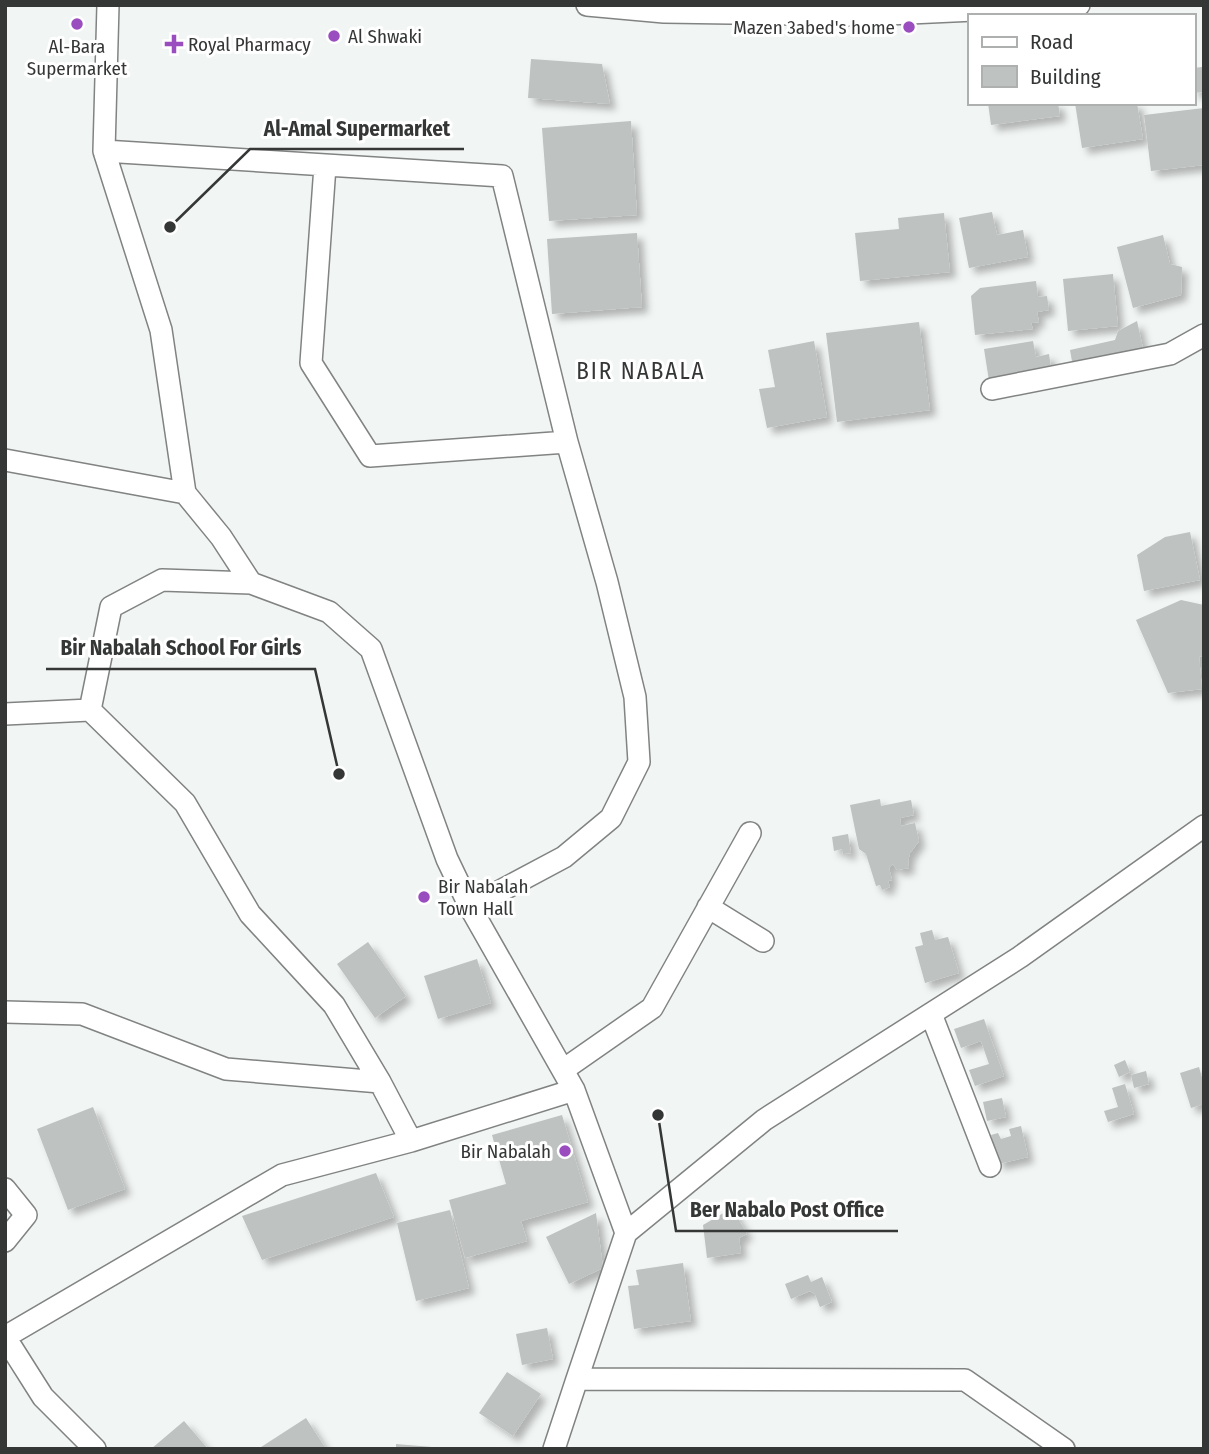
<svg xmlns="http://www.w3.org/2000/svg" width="1209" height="1454" font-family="'Fira Sans Condensed',sans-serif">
<defs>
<filter id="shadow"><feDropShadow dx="6" dy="6" stdDeviation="3.5" flood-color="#0004"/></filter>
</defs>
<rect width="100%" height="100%" fill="#f1f5f3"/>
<path fill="#bec2c0" filter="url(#shadow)" d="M 531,59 L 602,64 L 610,104 L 528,98 Z
M 1202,67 L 1204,92 L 1193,93 L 1193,68 Z
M 988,103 L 1058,103 L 1060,116 L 991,125 Z
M 1075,103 L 1137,103 L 1143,139 L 1082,148 Z
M 1204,108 L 1204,165 L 1151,171 L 1144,115 Z
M 631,121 L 637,215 L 549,221 L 542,128 Z
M 992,212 L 997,235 L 1023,230 L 1028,257 L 969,268 L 959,218 Z
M 944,213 L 950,272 L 860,281 L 855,233 L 899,229 L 898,218 Z
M 637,233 L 642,307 L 552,314 L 547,239 Z
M 1163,235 L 1170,264 L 1182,267 L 1181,295 L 1133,308 L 1117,247 Z
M 1113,274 L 1118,326 L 1068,331 L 1063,279 Z
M 1036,281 L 1038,297 L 1047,296 L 1049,310 L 1037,312 L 1039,322 L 1031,323 L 1033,329 L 975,335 L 971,296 L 980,288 Z
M 1137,321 L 1144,353 L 1073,367 L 1070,350 L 1115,340 L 1118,331 Z
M 919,322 L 930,410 L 837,422 L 826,333 Z
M 814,341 L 827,417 L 767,428 L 759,389 L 775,387 L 768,350 Z
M 1033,341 L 1036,357 L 1049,354 L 1051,368 L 990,387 L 984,349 Z
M 1190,532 L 1200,580 L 1144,591 L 1137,555 L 1165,537 Z
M 1181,600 L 1204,605 L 1204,657 L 1199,656 L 1202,689 L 1168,693 L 1136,620 Z
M 880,799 L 881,806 L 911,800 L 914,815 L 900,818 L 901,826 L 915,823 L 919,841 L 910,853 L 908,861 L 909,868 L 897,870 L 893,864 L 889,868 L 892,880 L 888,881 L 890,887 L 882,890 L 880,885 L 876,886 L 866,854 L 859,849 L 850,805 Z
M 848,834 L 851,853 L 843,854 L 842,849 L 834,851 L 832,837 Z
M 932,930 L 935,940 L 948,937 L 959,973 L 925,983 L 915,947 L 923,945 L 920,933 Z
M 368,942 L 406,996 L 375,1018 L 337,964 Z
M 477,959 L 491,1003 L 438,1019 L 424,976 Z
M 984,1019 L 1004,1076 L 975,1086 L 969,1070 L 989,1064 L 981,1041 L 961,1048 L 954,1029 Z
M 1125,1060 L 1130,1072 L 1119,1077 L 1114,1065 Z
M 1199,1067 L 1202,1078 L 1204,1077 L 1204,1104 L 1191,1108 L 1180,1073 Z
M 1146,1071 L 1149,1084 L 1134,1088 L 1131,1075 Z
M 1125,1084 L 1134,1114 L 1108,1122 L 1104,1111 L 1118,1107 L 1112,1088 Z
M 1002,1098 L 1006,1117 L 987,1121 L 983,1102 Z
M 93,1107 L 125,1189 L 68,1210 L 37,1129 Z
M 562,1115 L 588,1202 L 521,1221 L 527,1241 L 465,1258 L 449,1200 L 506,1184 L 492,1135 Z
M 1021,1126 L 1028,1157 L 998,1164 L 991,1135 L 998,1133 L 1001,1139 L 1011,1136 L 1009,1129 Z
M 376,1173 L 394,1217 L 262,1260 L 242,1216 Z
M 732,1208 L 747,1234 L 739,1238 L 741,1253 L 707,1258 L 703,1225 Z
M 450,1210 L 469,1288 L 416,1301 L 397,1223 Z
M 596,1213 L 603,1268 L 569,1284 L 546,1237 Z
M 683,1263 L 691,1321 L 634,1329 L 628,1286 L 639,1285 L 636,1270 Z
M 808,1275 L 811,1282 L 822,1277 L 832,1302 L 820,1307 L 815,1294 L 810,1291 L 791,1299 L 785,1284 Z
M 547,1328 L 553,1359 L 522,1365 L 516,1334 Z
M 507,1372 L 541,1394 L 513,1436 L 479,1413 Z
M 306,1418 L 326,1449 L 258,1449 Z
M 184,1421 L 208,1449 L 151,1449 Z
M 396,1444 L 432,1447 L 432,1449 L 396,1449 Z"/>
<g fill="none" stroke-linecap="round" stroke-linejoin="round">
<defs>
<path id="minor" d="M 108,5 L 104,151 L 161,330 L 185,493 L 221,537 L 251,583
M 587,5 L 664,12 L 867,15 L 1079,5
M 104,151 L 502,176 L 567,442 L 607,582 L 635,697 L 639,762 L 611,818 L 564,857 L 470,907
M 325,166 L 311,363 L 370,456 L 567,442
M 992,389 L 1170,354 L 1204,335
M 5,460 L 185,493
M 90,710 L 111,607 L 162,580 L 251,583 L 329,612 L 371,649 L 447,859 L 470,907 L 574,1090 L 626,1233 L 577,1379
M 5,714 L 90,710 L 185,803 L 250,914 L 334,1005 L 380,1082 L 411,1141
M 708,907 L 763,941
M 5,1012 L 82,1014 L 226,1069 L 380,1082
M 931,1014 L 990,1166
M 563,1070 L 652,1008 L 750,833
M 5,1189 L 26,1215 L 5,1241
M 626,1233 L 764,1120 L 1020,957 L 1204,826
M 5,1337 L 282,1175 L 411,1141 L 574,1090
M 5,1337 L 43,1397 L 95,1449
M 554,1449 L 577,1379 L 965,1380 L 1064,1449"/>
</defs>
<use href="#minor" stroke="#808381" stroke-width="24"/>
<use href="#minor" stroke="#fff" stroke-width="21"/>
</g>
<g fill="#994dbe" stroke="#fff" stroke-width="2.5">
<circle cx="77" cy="24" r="7"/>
<circle cx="909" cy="27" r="7"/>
<circle cx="334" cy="36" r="7"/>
<path d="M170.5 33.5h7v7h7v7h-7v7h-7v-7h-7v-7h7z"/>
<circle cx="424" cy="897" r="7"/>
<circle cx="565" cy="1151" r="7"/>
</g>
<g text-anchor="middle" stroke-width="6" stroke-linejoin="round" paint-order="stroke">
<g font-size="19" fill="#353636" stroke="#fff" text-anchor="start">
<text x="895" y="34" text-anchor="end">Mazen 3abed's home</text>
<text x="348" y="43">Al Shwaki</text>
<text x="188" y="51">Royal Pharmacy</text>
<text x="77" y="53" text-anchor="middle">Al-Bara<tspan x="77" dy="22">Supermarket</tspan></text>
<text x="438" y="893">Bir Nabalah<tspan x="438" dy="22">Town Hall</tspan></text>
<text x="551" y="1158" text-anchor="end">Bir Nabalah</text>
</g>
<g font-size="23" letter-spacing="2" fill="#353636" stroke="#fff">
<text x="641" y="379">BIR NABALA</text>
</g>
</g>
<path fill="none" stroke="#353636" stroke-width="2.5" d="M170 227L250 149H464M339 774L315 669H46M658 1115L676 1231H898"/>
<g fill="#353636" stroke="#fff" stroke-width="2.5">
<circle cx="170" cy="227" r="7"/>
<circle cx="339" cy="774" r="7"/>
<circle cx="658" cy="1115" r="7"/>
</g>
<g font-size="21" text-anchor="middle" font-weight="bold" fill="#353636" stroke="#fff" stroke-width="6" stroke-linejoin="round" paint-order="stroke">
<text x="357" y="136">Al-Amal Supermarket</text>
<text x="181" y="655">Bir Nabalah School For Girls</text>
<text x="787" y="1217">Ber Nabalo Post Office</text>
</g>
<rect width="1209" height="1454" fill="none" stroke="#353636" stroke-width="14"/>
<rect x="968" y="14" width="228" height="91" fill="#ffffff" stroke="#aeafaf" stroke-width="2"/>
<rect x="982" y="37" width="35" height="10" fill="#ffffff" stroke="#aeafaf" stroke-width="2"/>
<text x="1030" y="49" font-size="21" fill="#353636">Road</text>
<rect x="982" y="66" width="35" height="21" fill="#bec2c0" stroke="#aeafaf" stroke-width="2"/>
<text x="1030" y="84" font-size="21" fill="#353636">Building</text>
</svg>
